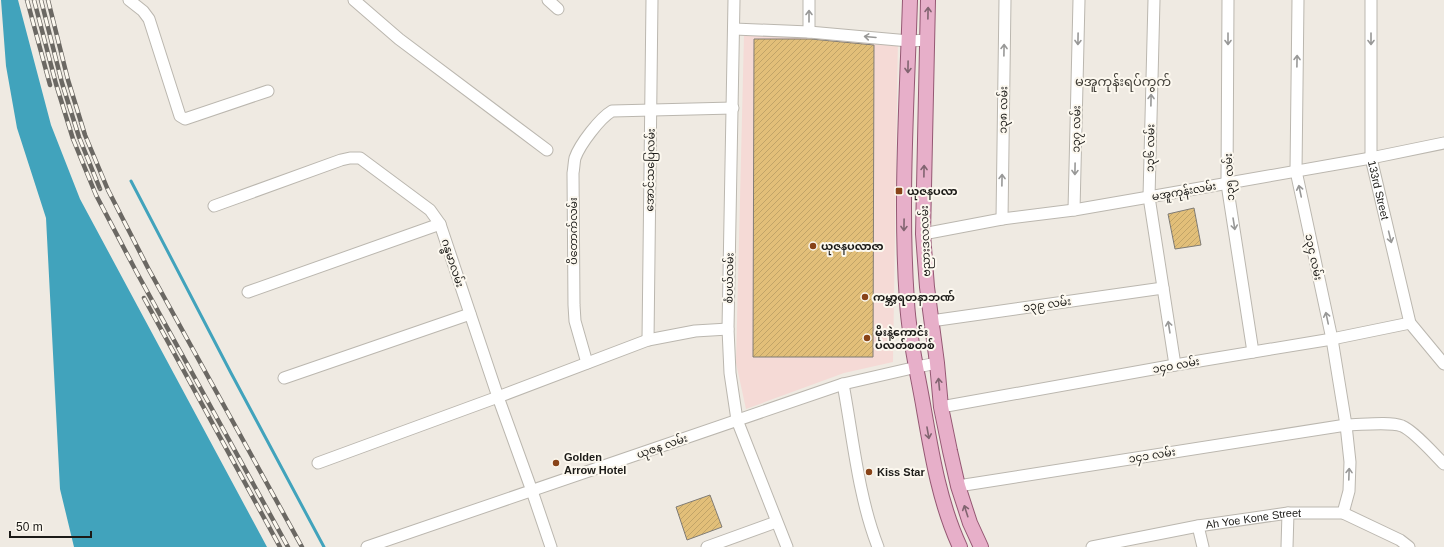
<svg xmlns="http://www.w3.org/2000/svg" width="1444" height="547" font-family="Arial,'Noto Sans Myanmar',sans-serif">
<defs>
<pattern id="building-hatch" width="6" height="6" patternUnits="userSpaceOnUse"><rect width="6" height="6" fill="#e2bf79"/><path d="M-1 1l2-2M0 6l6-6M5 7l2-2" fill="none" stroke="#c1a468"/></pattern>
</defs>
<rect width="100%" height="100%" fill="#efeae2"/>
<path fill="#f5dad6" d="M 744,35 L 898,35 L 893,362 L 844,373 L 746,409 L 736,363 Z"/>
<path fill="#41a3bc" d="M 1,0 L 18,0 L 51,125 L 80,199 L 267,547 L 74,547 L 60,489 L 46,218 L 17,128 L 6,66 Z"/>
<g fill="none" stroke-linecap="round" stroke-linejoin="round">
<path stroke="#41a3bc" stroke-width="3" d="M 131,181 L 231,373 L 324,547"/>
</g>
<path fill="url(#building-hatch)" stroke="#807c75" d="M 754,39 L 811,39 L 874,45 L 873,357 L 753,357 Z
M 1194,208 L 1201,245 L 1175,249 L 1168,214 Z
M 710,495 L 722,527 L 687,540 L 676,507 Z"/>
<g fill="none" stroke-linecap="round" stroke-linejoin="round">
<defs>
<g id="minor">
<path d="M 129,0 L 143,11 L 149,19 L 180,116 L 185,119 L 268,91"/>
<path d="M 354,0 L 399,39 L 547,150"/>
<path d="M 548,0 L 558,9"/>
<path d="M 734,0 L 728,329 L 730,373 L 737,420 L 787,547"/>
<path d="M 809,0 L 809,32"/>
<path d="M 1154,0 L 1149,197 L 1175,365"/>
<path d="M 1228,0 L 1227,184 L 1253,352"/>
<path d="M 1298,0 L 1296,171 L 1332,339 L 1346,425 L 1350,462 L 1349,491 L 1343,513"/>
<path id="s1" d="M 1371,0 L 1371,158 L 1410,323 L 1444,364"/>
<path d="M 734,29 L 809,32 L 909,41 L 928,40"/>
<path d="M 214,206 L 341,160 L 350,158 L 360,158 L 430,210 L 440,224 L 498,397 L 532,491 L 551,547"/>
<path d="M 1074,210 L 1079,0"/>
<path d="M 1002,219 L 1005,0"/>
<path d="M 923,234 L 1002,219 L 1074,210 L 1149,197 L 1371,158 L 1444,143"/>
<path d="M 248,292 L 440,224"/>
<path d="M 931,321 L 1163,288"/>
<path d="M 648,340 L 652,0"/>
<path d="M 587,363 L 575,321 L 574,305 L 573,173 C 574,168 574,162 575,158 C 580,144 600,118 612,111 L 733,108"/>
<path d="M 284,378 L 470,314"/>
<path d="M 843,384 C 853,437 858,496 878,547"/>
<path d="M 941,407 L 1175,365 L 1332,339 L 1410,323"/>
<path d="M 318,463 L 498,397 L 648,340 L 695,331 L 728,329"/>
<path d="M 958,486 L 1346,425 C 1361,425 1389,421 1402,426 C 1414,431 1434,454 1444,464"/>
<path d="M 1198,526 L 1203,547"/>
<path d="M 367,547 L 843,384 L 917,367 L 937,363"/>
<path d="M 707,547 L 776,522"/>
<path id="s2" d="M 1092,547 L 1198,526 L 1288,513 L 1343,513 L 1400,540 L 1409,547"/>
<path d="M 1287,547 L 1288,513"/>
</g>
<path id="major" d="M 910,0 C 907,100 900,203 907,302 C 909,339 918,374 924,410 C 932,456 940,504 960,547
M 928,0 L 923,234 L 927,287 L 937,363 L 941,407 L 950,451 L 958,486 L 970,523 L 981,547"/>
</defs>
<use href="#minor" stroke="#bbb7af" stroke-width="13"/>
<use href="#major" stroke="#955873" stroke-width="16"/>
<use href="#minor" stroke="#fff" stroke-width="11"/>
<use href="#major" stroke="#e7afc9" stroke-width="14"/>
<defs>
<path id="rail" d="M 27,0 L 50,85
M 34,0 L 56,84 L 73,139 L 96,195 L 137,273 L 288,547
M 41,0 L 62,83 L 79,137 L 100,189
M 48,0 L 68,80 L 85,135 L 108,190 L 148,268 L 302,547
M 144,298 L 280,547"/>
</defs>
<use href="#rail" stroke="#6b6863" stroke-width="4.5"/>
<use href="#rail" stroke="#fcf8ef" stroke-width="3" stroke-dasharray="9" stroke-linecap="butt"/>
</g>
<defs><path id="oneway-shaft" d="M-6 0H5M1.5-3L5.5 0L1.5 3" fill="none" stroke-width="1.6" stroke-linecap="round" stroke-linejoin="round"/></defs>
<g stroke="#816470">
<use href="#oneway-shaft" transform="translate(928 13) rotate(-89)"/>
<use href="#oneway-shaft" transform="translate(908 67) rotate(91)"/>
<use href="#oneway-shaft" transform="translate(924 171) rotate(-89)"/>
<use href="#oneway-shaft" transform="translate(904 225) rotate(91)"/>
<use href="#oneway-shaft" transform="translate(939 384) rotate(-95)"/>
<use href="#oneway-shaft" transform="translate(928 433) rotate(80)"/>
<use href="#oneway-shaft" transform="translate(966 511) rotate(-108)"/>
</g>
<g stroke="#989897">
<use href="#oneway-shaft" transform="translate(809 16) rotate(-90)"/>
<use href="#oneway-shaft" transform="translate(870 37) rotate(-175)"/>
<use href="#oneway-shaft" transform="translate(1078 39) rotate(91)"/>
<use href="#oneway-shaft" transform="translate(1228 39) rotate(90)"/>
<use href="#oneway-shaft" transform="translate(1371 39) rotate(90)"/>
<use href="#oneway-shaft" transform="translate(1004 50) rotate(-89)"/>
<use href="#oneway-shaft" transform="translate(1297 61) rotate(-89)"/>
<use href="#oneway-shaft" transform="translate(1151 100) rotate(-89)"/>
<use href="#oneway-shaft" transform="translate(1075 169) rotate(91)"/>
<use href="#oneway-shaft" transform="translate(1002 180) rotate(-89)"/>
<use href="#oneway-shaft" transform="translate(1300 191) rotate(-102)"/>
<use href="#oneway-shaft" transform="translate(1234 224) rotate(81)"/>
<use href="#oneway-shaft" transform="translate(1390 237) rotate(76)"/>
<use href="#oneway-shaft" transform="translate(1327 318) rotate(-102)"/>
<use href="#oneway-shaft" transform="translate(1169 327) rotate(-99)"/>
<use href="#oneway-shaft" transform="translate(1349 474) rotate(-88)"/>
</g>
<g fill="#884318" stroke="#fcf8ef" stroke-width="1.5">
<rect x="895" y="187" width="8" height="8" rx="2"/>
<circle cx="813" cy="246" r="4"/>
<circle cx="865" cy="297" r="4"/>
<circle cx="867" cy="338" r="4"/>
<circle cx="556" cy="463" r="4"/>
<circle cx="869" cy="472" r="4"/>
</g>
<g text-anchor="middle" stroke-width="4" stroke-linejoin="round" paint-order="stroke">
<g font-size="11" fill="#1b1a17" stroke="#fcf8ef">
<text transform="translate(1003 110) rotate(-89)" y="4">၁၃၈ လမ်း</text>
<text transform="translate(1076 129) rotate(-89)" y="4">၁၃၇ လမ်း</text>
<text transform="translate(1150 148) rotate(-89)" y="4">၁၃၆ လမ်း</text>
<text transform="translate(650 170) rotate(-89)" y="4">အောင်သပြေလမ်း</text>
<text transform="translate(1229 177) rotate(-93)" y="4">၁၃၅ လမ်း</text>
<text dy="4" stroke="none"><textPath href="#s1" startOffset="191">133rd Street</textPath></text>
<text transform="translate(1184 191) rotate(-10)" y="4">မအူကုန်းလမ်း</text>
<text transform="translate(573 231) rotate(-90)" y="4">ပိတောက်လမ်း</text>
<text transform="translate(925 241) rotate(-92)" y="4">ဗညားဒလလမ်း</text>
<text transform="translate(1314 257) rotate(78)" y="4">၁၃၄ လမ်း</text>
<text transform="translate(453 263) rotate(72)" y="4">ဂန္ဓမာလမ်း</text>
<text transform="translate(729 278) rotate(-89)" y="4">စံပယ်လမ်း</text>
<text transform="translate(1047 304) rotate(-8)" y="4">၁၃၉ လမ်း</text>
<text transform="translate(1176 365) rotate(-10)" y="4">၁၄၀ လမ်း</text>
<text transform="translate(662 446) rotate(-19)" y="4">ယုဇန လမ်း</text>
<text transform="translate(1152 455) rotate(-9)" y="4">၁၄၁ လမ်း</text>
<text dy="4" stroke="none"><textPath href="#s2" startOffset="164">Ah Yoe Kone Street</textPath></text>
</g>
<g font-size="11" font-weight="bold" fill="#1b1a17" stroke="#fcf8ef" text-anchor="start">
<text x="907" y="195">ယုဇနပလာ</text>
<text x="821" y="250">ယုဇနပလာဇာ</text>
<text x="873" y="301">ကမ္ဘာ့ရတနာဘဏ်</text>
<text x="875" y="336">မိုးနဲ့ကောင်း<tspan x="875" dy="13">ပလတ်စတစ်</tspan></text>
<text x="564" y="461">Golden<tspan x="564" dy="13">Arrow Hotel</tspan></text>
<text x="877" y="476">Kiss Star</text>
</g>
<g font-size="13" fill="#403d36" stroke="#fcf8ef">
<text x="1123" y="86">မအူကုန်းရပ်ကွက်</text>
</g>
</g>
<path d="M10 531v6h81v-6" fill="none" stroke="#1b1a17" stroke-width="2"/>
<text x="16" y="531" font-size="12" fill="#1b1a17" stroke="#fcf8ef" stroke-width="3" paint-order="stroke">50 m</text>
</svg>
